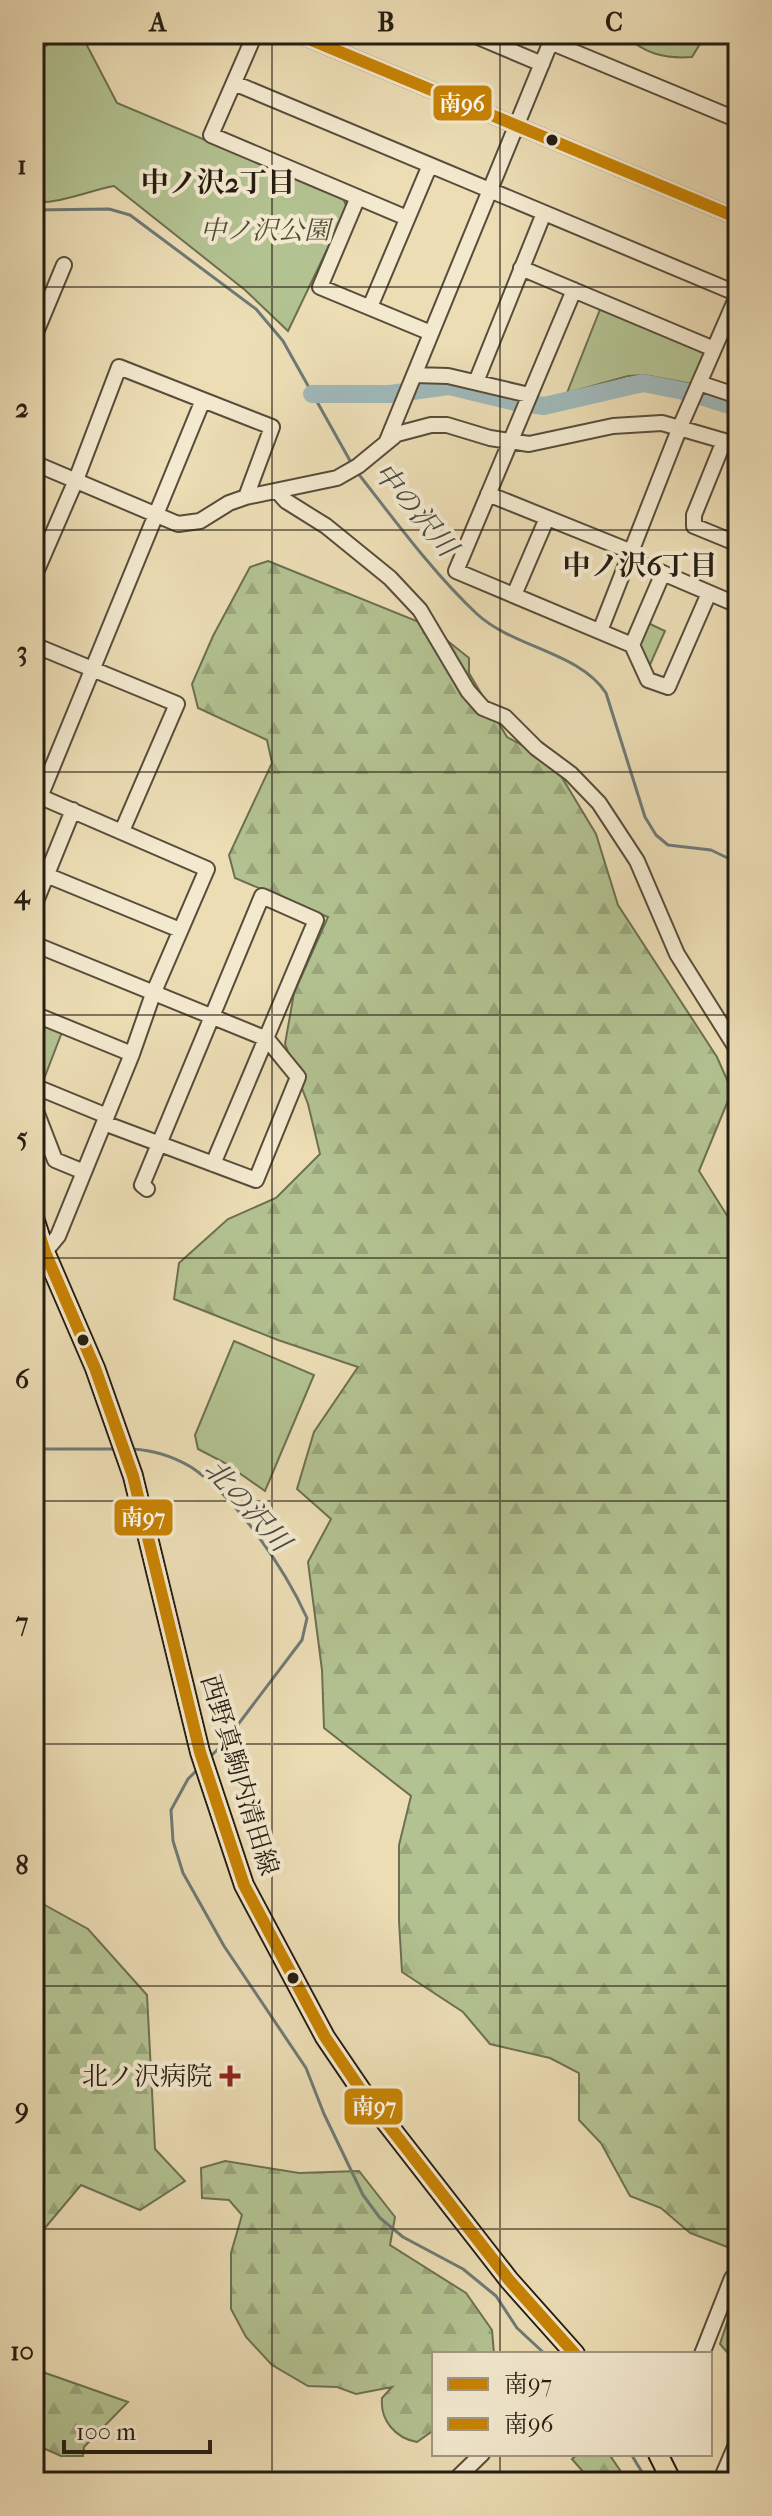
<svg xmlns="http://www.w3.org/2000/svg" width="772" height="2516" font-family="'IM FELL French Canon','Noto Serif JP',serif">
<defs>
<pattern id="forest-firs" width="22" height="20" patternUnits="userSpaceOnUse" patternTransform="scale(2)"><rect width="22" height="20" fill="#b3c291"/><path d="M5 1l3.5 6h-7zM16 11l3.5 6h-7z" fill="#9aa67c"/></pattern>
</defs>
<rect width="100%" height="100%" fill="#ecddb5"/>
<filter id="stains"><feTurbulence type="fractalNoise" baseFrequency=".0025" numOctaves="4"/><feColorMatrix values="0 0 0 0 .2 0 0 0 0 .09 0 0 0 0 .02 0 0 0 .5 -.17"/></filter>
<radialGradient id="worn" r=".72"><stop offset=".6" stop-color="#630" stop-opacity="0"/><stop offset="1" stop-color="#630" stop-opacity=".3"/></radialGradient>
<path fill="url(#forest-firs)" stroke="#6c7051" stroke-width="2" d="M 268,561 L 429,626 L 469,658 L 469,673 L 507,737 L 552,761 L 596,834 L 618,905 L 717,1057 L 732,1091 L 699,1171 L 738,1233 L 738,2251 L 690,2233 L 661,2208 L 630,2196 L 601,2143 L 579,2120 L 579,2073 L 550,2058 L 490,2044 L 463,2012 L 402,1972 L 399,1921 L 399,1845 L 411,1796 L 324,1728 L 322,1670 L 308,1562 L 331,1519 L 297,1489 L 314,1432 L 358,1367 L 278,1340 L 174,1299 L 179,1263 L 228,1219 L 276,1198 L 320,1154 L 308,1104 L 285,1044 L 294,993 L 328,917 L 235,878 L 229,855 L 272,763 L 267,740 L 198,708 L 192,684 L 213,636 L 250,567 Z
M 34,1899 L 88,1929 L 147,1995 L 155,2149 L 185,2181 L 140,2210 L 81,2185 L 34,2241 Z
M 225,2161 L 299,2173 L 359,2171 L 395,2217 L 390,2245 L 466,2293 L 492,2330 L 494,2354 L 434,2354 L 434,2430 L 417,2442 C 395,2438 380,2420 382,2398 L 392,2387 L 356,2394 L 337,2387 L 308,2386 L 272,2365 L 246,2337 L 231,2309 L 231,2253 L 242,2215 L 229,2200 L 202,2198 L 201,2168 Z
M 738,2289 L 738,2354 L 727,2352 L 720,2344 Z
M 34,2369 L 128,2402 L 84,2447 L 83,2456 L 61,2456 L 34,2444 Z
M 578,2454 L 609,2454 L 628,2482 L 592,2482 L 572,2459 Z"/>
<path fill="#b3c291" stroke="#6c7051" stroke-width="2" d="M 66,34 L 81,34 L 117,103 L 343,198 L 347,208 L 288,331 L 245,290 L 114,186 C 88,191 59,204 34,202 L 34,53 Z
M 624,34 L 706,34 L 692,57 C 665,59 644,54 624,34 Z
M 601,307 L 707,352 L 692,384 L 644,375 L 628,376 L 567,393 Z
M 648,623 L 665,631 L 649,667 L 639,644 Z
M 34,1020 L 62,1032 L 44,1079 L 34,1075 Z
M 234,1341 L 314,1375 L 265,1491 L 225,1463 L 198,1449 L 195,1435 Z"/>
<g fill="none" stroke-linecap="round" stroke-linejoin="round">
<path stroke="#6e7a76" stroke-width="3" d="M 34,210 L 109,209 L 130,215 L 256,309 L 283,341 L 353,466
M 357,472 C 393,518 434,574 477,614 C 514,648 579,652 606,693 L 645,817 L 656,835 L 668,845 L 711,850 L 738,863
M 34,1449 L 117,1449
M 132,1449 C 152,1450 174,1457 191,1467 C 236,1497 285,1569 307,1618 L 302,1640 L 224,1743 L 208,1759
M 197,1770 L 188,1779 L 171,1810 L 173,1841 L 183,1873 L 224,1946 L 306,2068 L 324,2114 L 363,2195 L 380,2218 L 403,2237 L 463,2269 L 496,2296 L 517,2328 L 545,2354
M 631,2454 L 648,2482"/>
<path stroke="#9fb8b9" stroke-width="18" d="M 312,394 L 390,394 L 449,386 L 515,402 L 544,406 L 643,383 L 688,392 L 738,408"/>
<defs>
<path id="minor" d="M 255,34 L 211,135 L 407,218
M 297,34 L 738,218
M 471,34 L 542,64
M 34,40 L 45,34
M 550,42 L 738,120
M 234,83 L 738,294
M 358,197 L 320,287 L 431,333
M 521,268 L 714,349
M 574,290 L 456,571 L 632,645
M 370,307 L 430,165
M 34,337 L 64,265
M 414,375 L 448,376 L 529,395
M 476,382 L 544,213
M 699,383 L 738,396
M 203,400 L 272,427 L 246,497
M 387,441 L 554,34
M 724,441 L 694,515 L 694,526 L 738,544
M 34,463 L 178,524 L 200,521 L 229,503 L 246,497 L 337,478 L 358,466 L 397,434 L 431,425 L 447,425 L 490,438 L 529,444 L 613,426 L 662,423 L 738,445
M 277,491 L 286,501 L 326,526 L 390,578 L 420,610 L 468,691 L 483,708 L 505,717 L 536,748 L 571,774 L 599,803 L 637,861 L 677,954 L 738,1051
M 488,494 L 632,552
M 630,559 L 733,603
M 663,573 L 632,645 L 648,680 L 668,687 L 709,593
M 34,577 L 76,480 L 119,367 L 203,400 L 40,797
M 514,595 L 547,518
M 600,631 L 680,427 L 738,294
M 34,645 L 177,704 L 122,831
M 34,870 L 180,930
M 34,906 L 73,810
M 34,944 L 267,1039 L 298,1077 L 256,1180 L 104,1123
M 34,1014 L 132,1054
M 34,1086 L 107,1116
M 34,1106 L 55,1160 L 84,1172
M 147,1189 L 142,1185 L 262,896 L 316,920 L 213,1164
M 34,1265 L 58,1236 L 132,1054 L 153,994 L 207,869 L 34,794
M 702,2354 L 732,2278
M 453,2482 L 482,2454
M 720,2482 L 738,2440"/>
<path id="major" d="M 34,1218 L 45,1252 L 95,1368 L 133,1476 L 200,1752 L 244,1885 L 325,2037 L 361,2090 L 509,2280 L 575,2354
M 658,2454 L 672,2482"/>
</defs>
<use href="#minor" stroke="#574d3a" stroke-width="18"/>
<use href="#major" stroke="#251d11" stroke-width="22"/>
<use href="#minor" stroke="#f3e9cf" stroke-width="14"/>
<use href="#major" stroke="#ecddb5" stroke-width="18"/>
<defs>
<path id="bus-1" d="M 34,1218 L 45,1252 L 95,1368 L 133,1476 L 200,1752 L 244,1885 L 325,2037 L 361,2090 L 509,2280 L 575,2354"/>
<path id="bus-2" d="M 297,34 L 738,218"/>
</defs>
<use href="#bus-1" stroke="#f3e9cf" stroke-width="18"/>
<use href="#bus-2" stroke="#f3e9cf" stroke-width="18"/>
<use href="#bus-1" stroke="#c88304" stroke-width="12"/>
<use href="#bus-2" stroke="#c88304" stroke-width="12"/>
</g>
<path fill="none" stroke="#251d11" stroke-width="2" stroke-opacity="0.55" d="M 272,34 L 272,2482M 500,34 L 500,2354M 34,287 L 738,287M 34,530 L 738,530M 34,772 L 738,772M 34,1015 L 738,1015M 34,1258 L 738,1258M 34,1501 L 738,1501M 34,1744 L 738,1744M 34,1986 L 738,1986M 34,2229 L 738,2229M 500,2454 L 500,2482"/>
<g fill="#251d11" stroke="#f3e9cf" stroke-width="3">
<circle cx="552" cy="140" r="7"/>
<circle cx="83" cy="1340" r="7"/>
<circle cx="293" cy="1978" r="7"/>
</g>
<path fill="#8f2418" stroke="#f3e9cf" stroke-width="3" d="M226 2064h8v8h8v8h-8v8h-8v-8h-8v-8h8z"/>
<g text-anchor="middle" stroke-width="8" stroke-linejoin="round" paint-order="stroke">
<g font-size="26" font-style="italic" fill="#504f37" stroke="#f3e9cf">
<text x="265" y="239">中ノ沢公園</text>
</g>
<g font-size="26" fill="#251d11" stroke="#f3e9cf">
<text transform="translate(240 1775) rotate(73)" y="9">西野真駒内清田線</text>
</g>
<g font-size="26" fill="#251d11" stroke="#f3e9cf" text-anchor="end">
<text x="212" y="2085">北ノ沢病院</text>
</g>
<g font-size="28" font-weight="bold" fill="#251d11" stroke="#f3e9cf">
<text x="218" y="192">中ノ沢2丁目</text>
<text x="640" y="575">中ノ沢6丁目</text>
</g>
<g font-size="28" font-style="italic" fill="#4a4c43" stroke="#f3e9cf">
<text transform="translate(416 509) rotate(50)" y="10">中の沢川</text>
<text transform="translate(248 1505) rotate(48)" y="10">北の沢川</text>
</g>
</g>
<g stroke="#f3e9cf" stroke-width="3">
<rect x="432" y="84" width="61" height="38" rx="8" fill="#c88304"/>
<rect x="113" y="1498" width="61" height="39" rx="8" fill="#c88304"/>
<rect x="343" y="2087" width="61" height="39" rx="8" fill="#c88304"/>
</g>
<g font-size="22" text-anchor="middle" font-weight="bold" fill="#fff">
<text x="462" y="111">南96</text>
<text x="143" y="1525">南97</text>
<text x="374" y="2114">南97</text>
</g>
<rect width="772" height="2516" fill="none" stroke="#ecddb5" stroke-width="88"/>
<rect x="432" y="2352" width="280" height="104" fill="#f3e9cf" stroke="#a19783" stroke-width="2"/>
<rect x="448" y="2378" width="40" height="12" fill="#c88304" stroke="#a19783" stroke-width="2"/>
<text x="504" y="2392" font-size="24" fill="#251d11">南97</text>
<rect x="448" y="2418" width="40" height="12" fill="#c88304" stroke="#a19783" stroke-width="2"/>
<text x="504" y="2432" font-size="24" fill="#251d11">南96</text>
<path d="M64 2440v12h146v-12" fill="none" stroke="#251d11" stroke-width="4"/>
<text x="76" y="2440" font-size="24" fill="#251d11" stroke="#f3e9cf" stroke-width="6" paint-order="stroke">100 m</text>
<rect x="44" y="44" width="684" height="2428" fill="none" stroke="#251d11" stroke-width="3"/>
<g font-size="26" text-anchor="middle" font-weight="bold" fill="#251d11">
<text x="158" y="31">A</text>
<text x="386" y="31">B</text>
<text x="614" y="31">C</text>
<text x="22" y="174">1</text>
<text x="22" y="417">2</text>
<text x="22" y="660">3</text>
<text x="22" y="903">4</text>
<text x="22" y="1146">5</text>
<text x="22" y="1388">6</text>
<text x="22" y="1631">7</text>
<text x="22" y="1874">8</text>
<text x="22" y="2117">9</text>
<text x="22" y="2360">10</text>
</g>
<rect width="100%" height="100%" filter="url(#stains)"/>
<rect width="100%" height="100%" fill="url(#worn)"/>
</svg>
